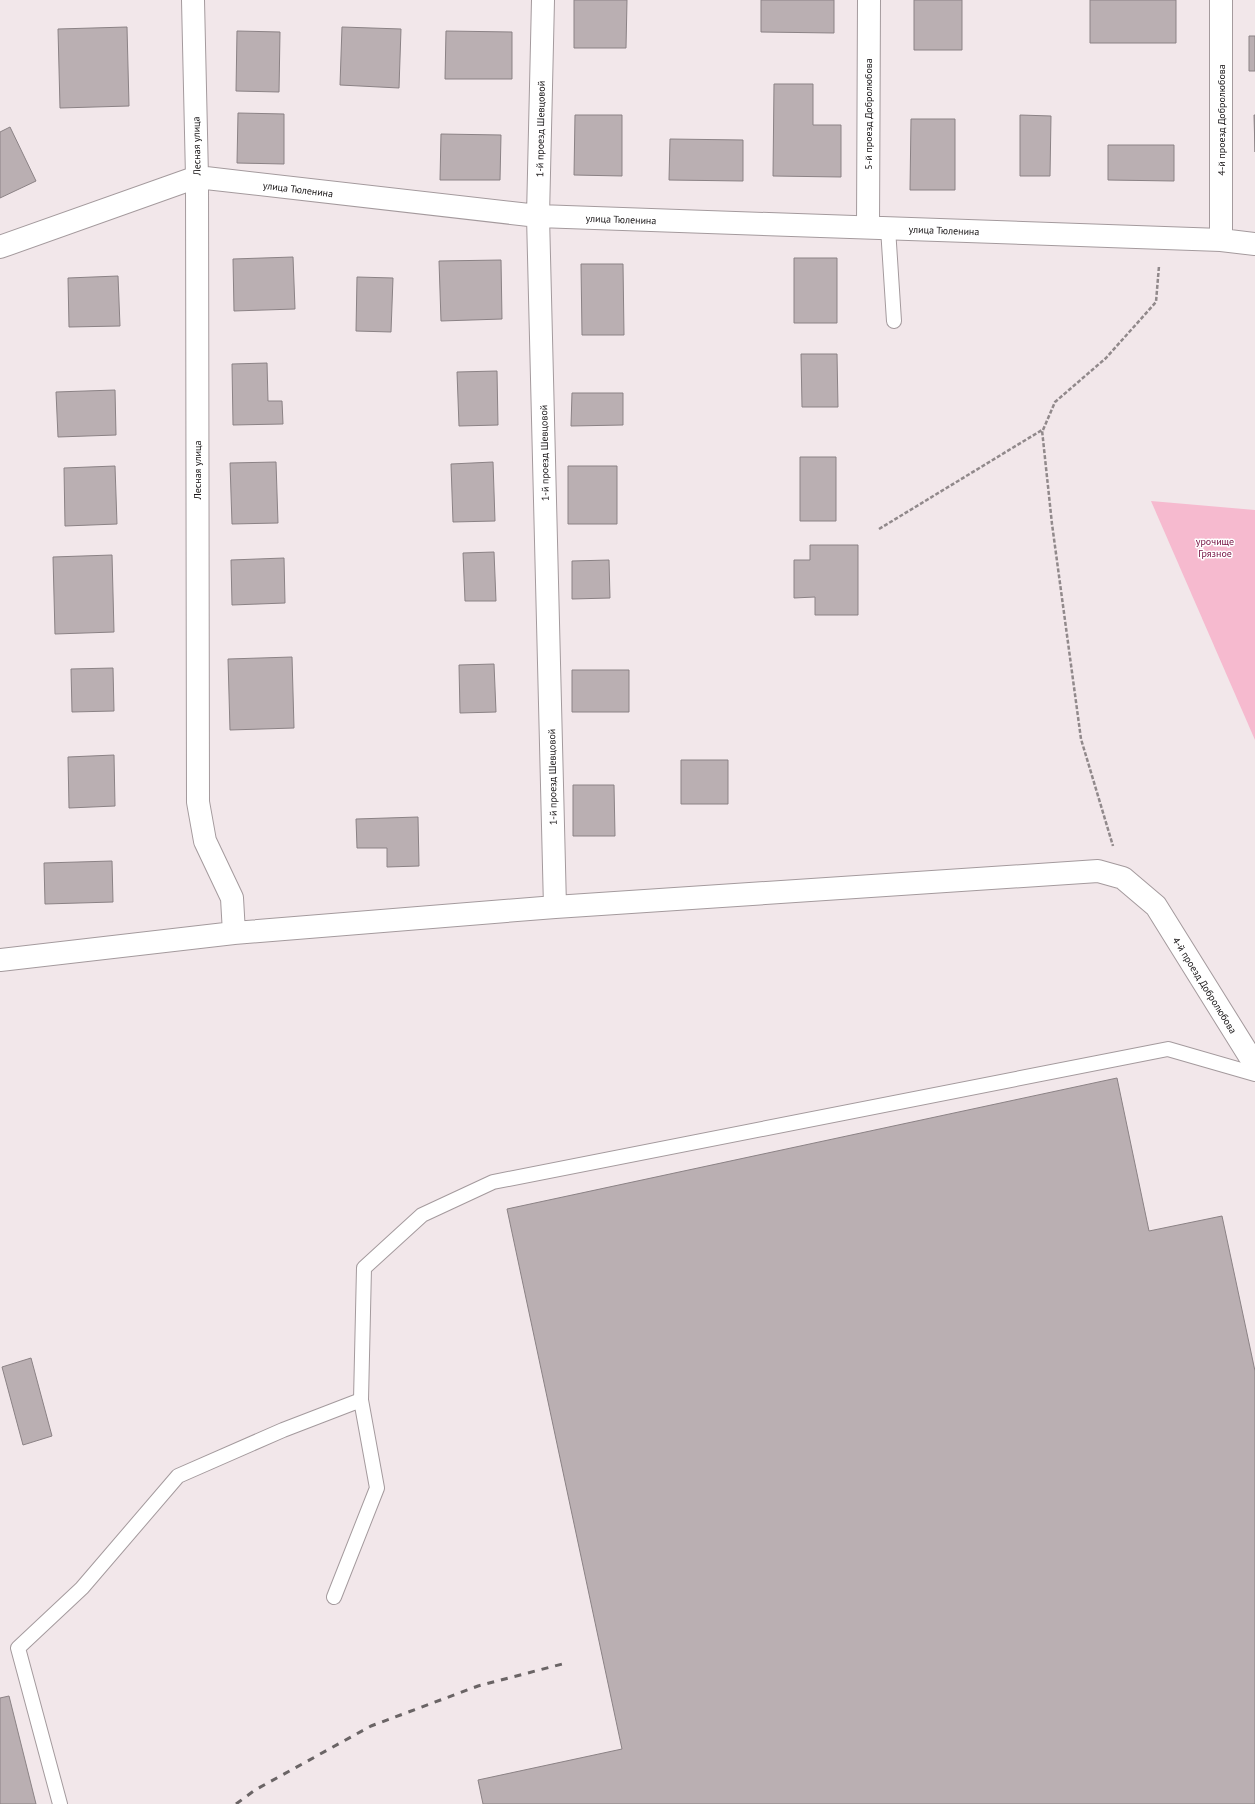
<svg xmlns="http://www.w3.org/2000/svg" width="1255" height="1804" font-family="'PT Sans',sans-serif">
<rect width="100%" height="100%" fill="#f2e7ea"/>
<path fill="#f6bacf" d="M 1151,501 L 1255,510 L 1255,740 Z"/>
<path fill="#baafb2" stroke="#8b8285" d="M 574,0 L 627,0 L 626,48 L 574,48 Z
M 761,0 L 834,0 L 834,33 L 761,32 Z
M 914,0 L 962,0 L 962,50 L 914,50 Z
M 1090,0 L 1176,0 L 1176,43 L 1090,43 Z
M 127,27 L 129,106 L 60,108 L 58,29 Z
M 342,27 L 401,29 L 399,88 L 340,85 Z
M 237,31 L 280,32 L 279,92 L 236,91 Z
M 446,31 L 512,32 L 512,79 L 445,79 Z
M 1249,36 L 1255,36 L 1255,71 L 1249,71 Z
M 774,84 L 813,84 L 813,125 L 841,125 L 841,177 L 773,176 Z
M 238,113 L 284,114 L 284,164 L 237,163 Z
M 575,115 L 622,115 L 622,176 L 574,175 Z
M 1020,115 L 1051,116 L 1050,176 L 1020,176 Z
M 1254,115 L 1255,115 L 1255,152 Z
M 911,119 L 955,119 L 955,190 L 910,190 Z
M 10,127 L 36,181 L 0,198 L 0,132 Z
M 441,134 L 501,135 L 500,180 L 440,180 Z
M 670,139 L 743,140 L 743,181 L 669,180 Z
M 1108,145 L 1174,145 L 1174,181 L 1108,180 Z
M 293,257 L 295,309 L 234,311 L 233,259 Z
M 794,258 L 837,258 L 837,323 L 794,323 Z
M 501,260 L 502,319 L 441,321 L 439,261 Z
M 581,264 L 623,264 L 624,335 L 582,335 Z
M 118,276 L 120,326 L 69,327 L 68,278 Z
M 357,277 L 393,278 L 391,332 L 356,331 Z
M 801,354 L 837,354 L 838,407 L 802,407 Z
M 267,363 L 268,401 L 282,401 L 283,424 L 233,425 L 232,364 Z
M 497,371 L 498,425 L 459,426 L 457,372 Z
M 115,390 L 116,435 L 58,437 L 56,392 Z
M 572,393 L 623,393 L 623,425 L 571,426 Z
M 800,457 L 836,457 L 836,521 L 800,521 Z
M 276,462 L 278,523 L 232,524 L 230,463 Z
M 493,462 L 495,521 L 453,522 L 451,464 Z
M 115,466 L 117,524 L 65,526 L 64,468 Z
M 568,466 L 617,466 L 617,524 L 568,524 Z
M 810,545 L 858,545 L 858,615 L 815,615 L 815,597 L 794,598 L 794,560 L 810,560 Z
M 494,552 L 496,601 L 465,601 L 463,553 Z
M 112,555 L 114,632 L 55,634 L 53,557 Z
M 284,558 L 285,603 L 232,605 L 231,560 Z
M 609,560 L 610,598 L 572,599 L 572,561 Z
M 292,657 L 294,728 L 230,730 L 228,659 Z
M 494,664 L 496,712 L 460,713 L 459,665 Z
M 113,668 L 114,711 L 72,712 L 71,669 Z
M 572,670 L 629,670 L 629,712 L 572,712 Z
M 114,755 L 115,806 L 69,808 L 68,757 Z
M 681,760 L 728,760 L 728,804 L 681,804 Z
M 573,785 L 614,785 L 615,836 L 573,836 Z
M 418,817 L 419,866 L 387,867 L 387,848 L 357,848 L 356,819 Z
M 112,861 L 113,902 L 45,904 L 44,863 Z
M 1117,1078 L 1149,1231 L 1222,1216 L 1255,1371 L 1255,1804 L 483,1804 L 478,1780 L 622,1749 L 507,1209 Z
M 31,1358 L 52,1436 L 23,1445 L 2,1367 Z
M 9,1696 L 36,1804 L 0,1804 L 0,1698 Z"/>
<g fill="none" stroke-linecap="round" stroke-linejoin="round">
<defs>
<path id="lane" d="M 888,228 L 894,321
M 334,1597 L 377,1488 L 361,1400
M 60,1804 L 18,1648 L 82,1588 L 178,1476 L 283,1430 L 361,1400 L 364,1268 L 422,1215 L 493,1182 L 1168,1049 L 1255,1074"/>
<path id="street" d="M 193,0 L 197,177 L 198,802 L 205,841 L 232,898 L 234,933
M 543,0 L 538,216 L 555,907
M 1221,0 L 1221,240
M 868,227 L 869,0
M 0,247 L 197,177 L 538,216 L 1221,240 L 1255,244
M 0,960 L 234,933 L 555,907 L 1098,871 L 1123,878 L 1156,906 L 1255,1065"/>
</defs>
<use href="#lane" stroke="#a49a9d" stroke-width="16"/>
<use href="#street" stroke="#a49a9d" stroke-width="24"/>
<path stroke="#91898b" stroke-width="2.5" stroke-dasharray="4 2" stroke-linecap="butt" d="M 1043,430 L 1055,402 L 1106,358 L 1156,302 L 1159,266
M 879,529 L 1042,430 L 1052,524 L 1081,739 L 1113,846"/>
<use href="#lane" stroke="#fff" stroke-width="14"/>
<use href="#street" stroke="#fff" stroke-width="22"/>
<path stroke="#6a6465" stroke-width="3" stroke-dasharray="7 7" stroke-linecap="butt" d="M 236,1804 L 255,1790 L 371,1726 L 478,1686 L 566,1663"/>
</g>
<g text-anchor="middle" stroke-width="3" stroke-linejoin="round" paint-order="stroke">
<g font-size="10" fill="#161314" stroke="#fff">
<text transform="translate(868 114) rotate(-90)" y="4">5-й проезд Добролюбова</text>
<text transform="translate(1221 120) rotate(-90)" y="4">4-й проезд Добролюбова</text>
<text transform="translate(540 129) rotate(-89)" y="4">1-й проезд Шевцовой</text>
<text transform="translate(196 146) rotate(-91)" y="4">Лесная улица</text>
<text transform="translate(298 189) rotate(7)" y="4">улица Тюленина</text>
<text transform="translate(621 219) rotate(2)" y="4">улица Тюленина</text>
<text transform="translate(944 230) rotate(2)" y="4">улица Тюленина</text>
<text transform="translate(544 453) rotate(-91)" y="4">1-й проезд Шевцовой</text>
<text transform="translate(197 470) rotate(-90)" y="4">Лесная улица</text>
<text transform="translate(552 777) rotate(-91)" y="4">1-й проезд Шевцовой</text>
<text transform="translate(1205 985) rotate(58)" y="4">4-й проезд Добролюбова</text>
</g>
<g font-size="10" fill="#731041" stroke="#fff">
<text x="1215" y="545">урочище<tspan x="1215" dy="12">Грязное</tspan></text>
</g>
</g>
</svg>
